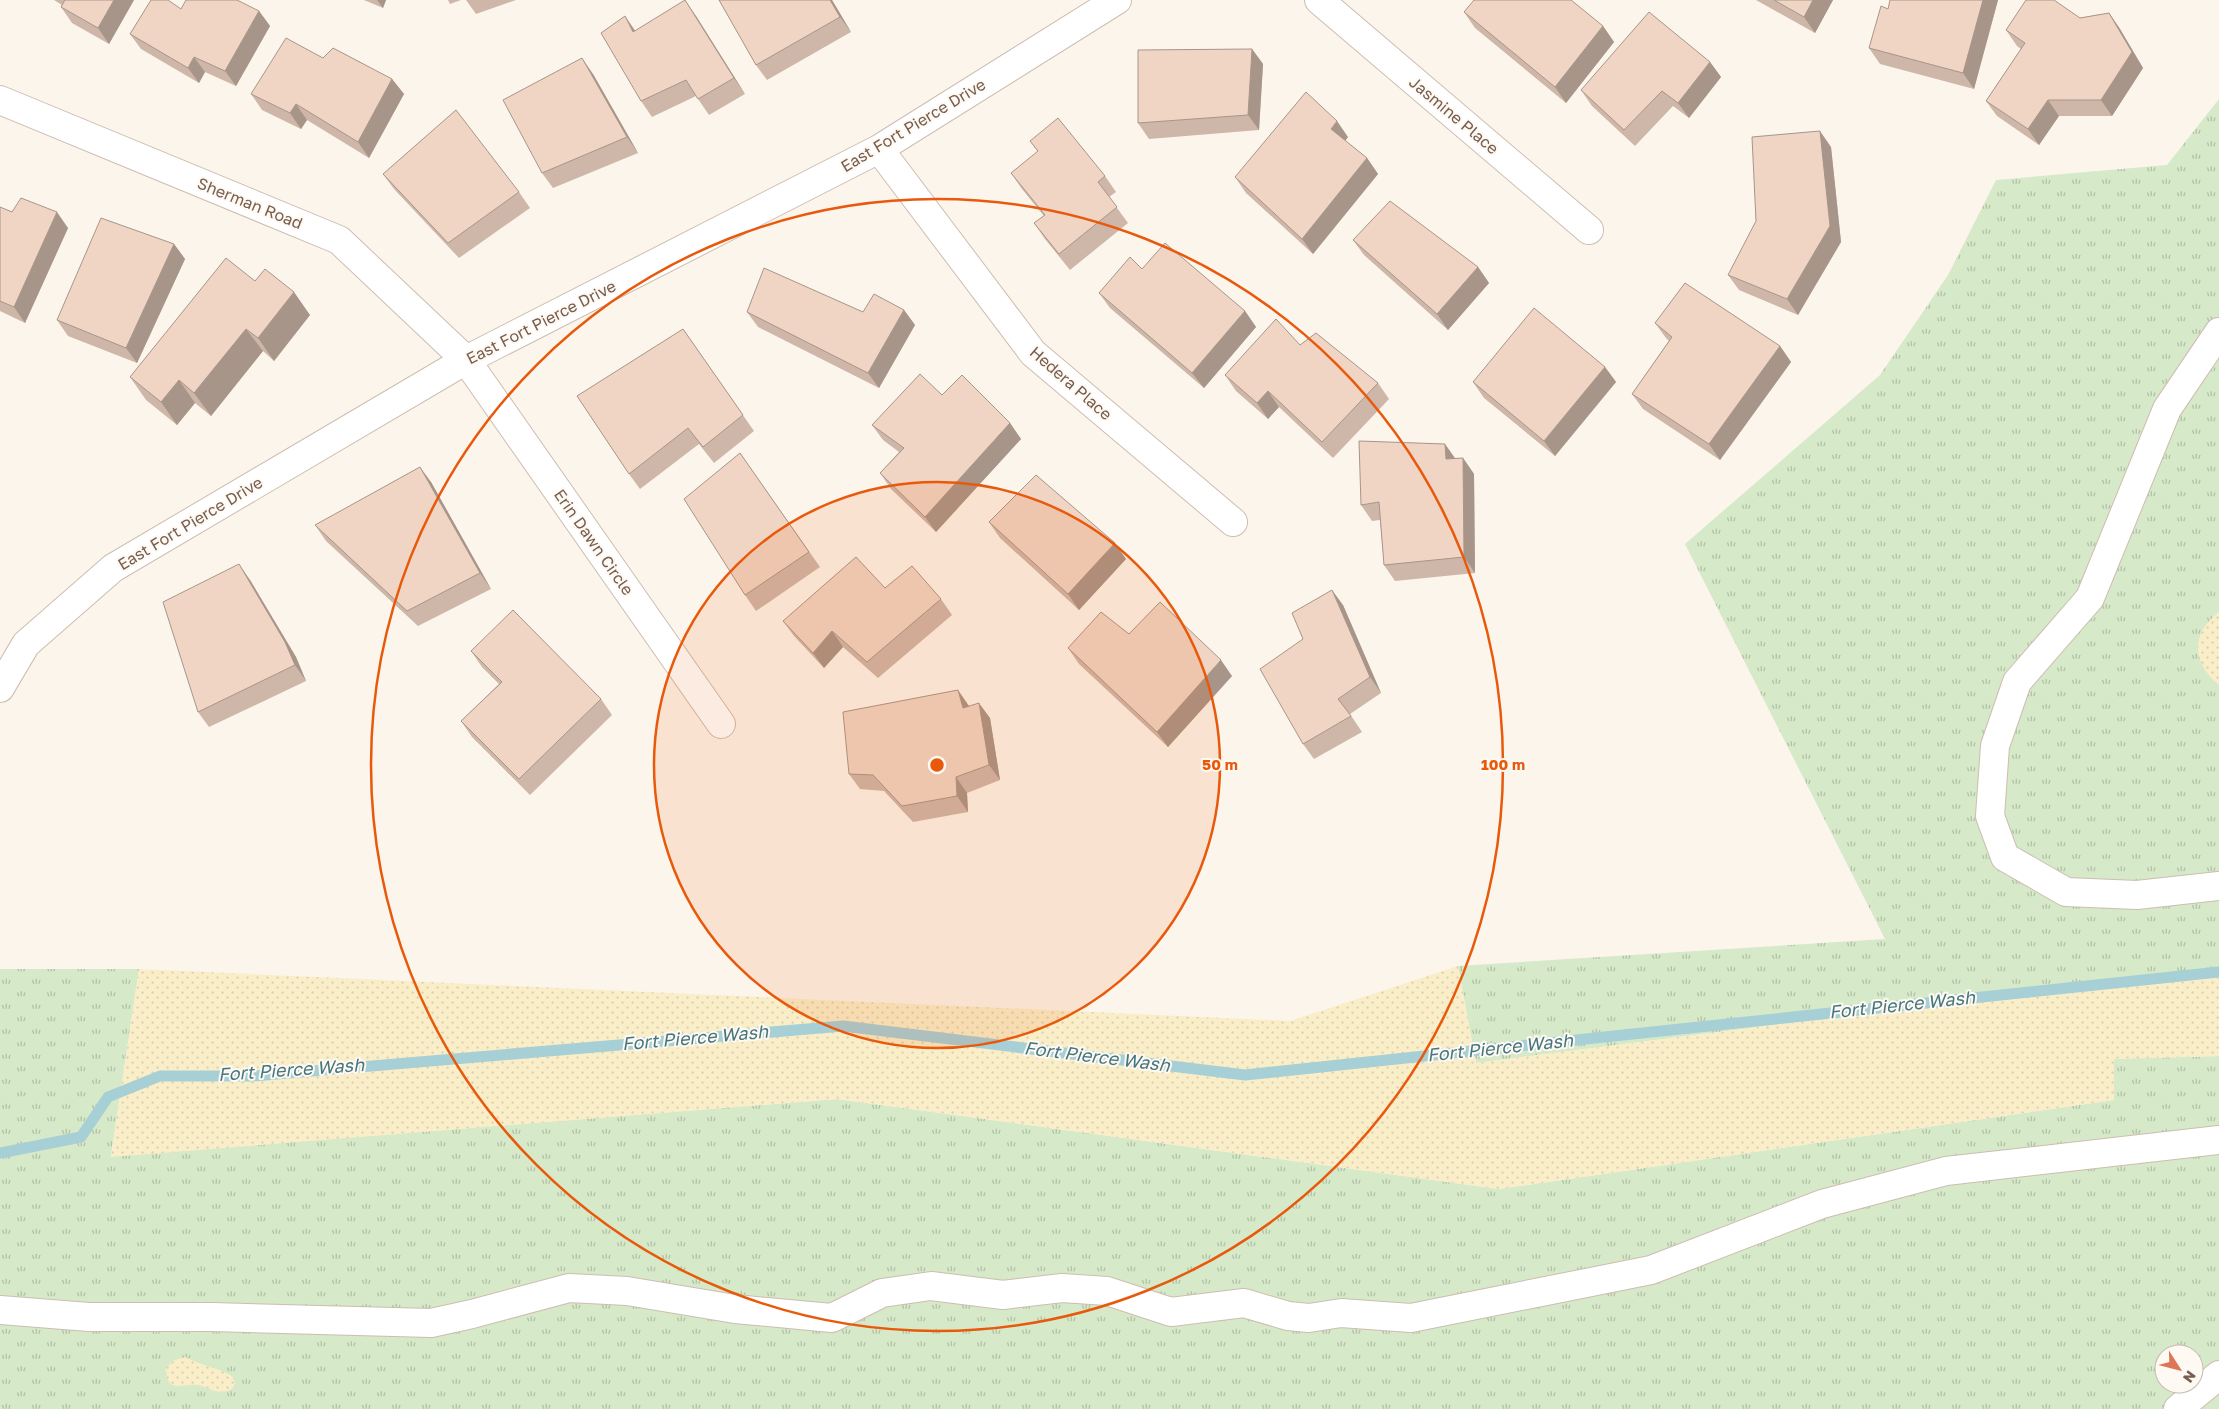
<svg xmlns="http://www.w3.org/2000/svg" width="2219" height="1409" font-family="'Golos Text',sans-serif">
<defs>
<pattern id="grass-tufts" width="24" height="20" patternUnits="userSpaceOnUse" patternTransform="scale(1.25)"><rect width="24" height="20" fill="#d6e9c9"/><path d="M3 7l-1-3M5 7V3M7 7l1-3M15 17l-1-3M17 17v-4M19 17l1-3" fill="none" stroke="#b2c0a6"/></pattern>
<pattern id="sand-dots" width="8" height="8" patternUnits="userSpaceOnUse" patternTransform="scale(1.25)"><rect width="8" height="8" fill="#f9eec8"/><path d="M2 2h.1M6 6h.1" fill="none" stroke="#d9ceae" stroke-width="1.8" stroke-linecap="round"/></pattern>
</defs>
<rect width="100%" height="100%" fill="#fcf5eb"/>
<path fill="url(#grass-tufts)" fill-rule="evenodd" d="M 2219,99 L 2219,968 L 1476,1063 L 1458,966 L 1885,939 L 1685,544 L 1880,375 L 1948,275 L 1996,180 L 2167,165 Z
M 0,969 L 139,969 L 111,1156 L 837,1099 L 1499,1189 L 2114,1100 L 2114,1059 L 2219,1056 L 2219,1409 L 0,1409 ZM 2164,1354 L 2194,1354 L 2194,1384 L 2164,1384 Z"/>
<path fill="url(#sand-dots)" d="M 2219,612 L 2219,685 C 2192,663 2190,634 2219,612 Z
M 1458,966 L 1476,1063 L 2219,968 L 2219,1056 L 2114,1059 L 2114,1100 L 1499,1189 L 837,1099 L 111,1157 L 139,969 L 1290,1021 Z
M 186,1357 C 201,1366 217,1367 232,1376 L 235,1383 L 232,1389 C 217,1396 212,1388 198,1385 C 181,1383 167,1395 166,1368 L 175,1360 Z"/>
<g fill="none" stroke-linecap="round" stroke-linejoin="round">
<path stroke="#a7cfd6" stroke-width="11" d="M 0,1153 L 81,1137 L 108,1097 L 160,1076 L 253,1076 L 843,1026 L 1245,1075 L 2219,972"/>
<defs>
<path id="minor" d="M 1319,0 L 1589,230
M 0,100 L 339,240 L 466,360 L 721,724
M 879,149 L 1033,353 L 1233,522
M 2219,332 L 2167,409 L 2090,598 L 2017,682 L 1995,746 L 1990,816 L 2005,857 L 2066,892 L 2137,895 L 2219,886
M 0,688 L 26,644 L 113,568 L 466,360 L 879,149 L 1117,0
M 0,1310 L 89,1317 L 212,1317 L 431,1323 L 472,1314 L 569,1288 L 627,1291 L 735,1309 L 832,1318 L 882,1293 L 931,1286 L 1003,1295 L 1062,1288 L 1107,1291 L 1171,1312 L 1244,1303 L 1288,1316 L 1309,1318 L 1341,1313 L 1411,1318 L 1651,1270 L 1822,1204 L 1946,1171 L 2219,1140
M 2178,1409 L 2219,1375"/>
</defs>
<use href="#minor" stroke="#cebdb1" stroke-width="30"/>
<use href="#minor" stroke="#fff" stroke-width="28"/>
</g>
<path fill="#ceb7a9" d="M 54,0 L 134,0 L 109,44 L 72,23 L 61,7 L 62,5 Z
M 364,0 L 386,0 L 383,8 Z
M 448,0 L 461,0 L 450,4 Z
M 466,0 L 516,0 L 476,14 Z
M 719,0 L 832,0 L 851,32 L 767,80 L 756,65 Z
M 1756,0 L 1833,0 L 1815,33 Z
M 1998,0 L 1974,89 L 1880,64 L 1869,48 L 1888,9 Z
M 181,9 L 259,11 L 270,26 L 236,86 L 205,72 L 199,83 L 141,49 L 130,34 Z
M 1464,12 L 1603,26 L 1614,42 L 1566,103 L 1475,28 Z
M 2109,13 L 2120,29 L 2143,68 L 2112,116 L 2059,116 L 2039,145 L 1997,116 L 1986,101 L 2021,49 L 2017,46 L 2006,30 Z
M 696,16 L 745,94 L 709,115 L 696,96 L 652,117 L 641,101 L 635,31 Z
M 1252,49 L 1263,64 L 1259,130 L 1149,139 L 1138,123 Z
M 323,58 L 392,79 L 404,94 L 369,158 L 307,120 L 301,129 L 262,110 L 251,94 Z
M 1710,62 L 1721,77 L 1689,118 L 1673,106 L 1635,146 L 1592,106 L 1581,90 Z
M 593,74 L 638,153 L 553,188 L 542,173 Z
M 1348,137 L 1345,141 L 1367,158 L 1378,174 L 1313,254 L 1246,193 L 1235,177 Z
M 1030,141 L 1105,176 L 1116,192 L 1109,197 L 1128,223 L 1070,270 L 1045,239 L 1034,223 L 1044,216 L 1022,189 L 1011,173 L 1038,152 Z
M 1831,147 L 1841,242 L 1798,315 L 1739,290 L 1728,275 Z
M 383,174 L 519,192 L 530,208 L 459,258 L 394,189 Z
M 0,207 L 12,212 L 68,228 L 25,323 L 0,311 Z
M 1353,240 L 1478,267 L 1489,283 L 1448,330 L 1364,255 Z
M 174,244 L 185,259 L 137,363 L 68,336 L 57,320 Z
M 1142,269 L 1245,311 L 1256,327 L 1204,388 L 1110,308 L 1099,293 Z
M 255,281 L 310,315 L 274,361 L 263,351 L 211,416 L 195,403 L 177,425 L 146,400 L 130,377 Z
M 904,310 L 915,325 L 879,388 L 758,327 L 747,312 L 863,312 Z
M 1655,323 L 1780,346 L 1791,362 L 1720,460 L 1643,409 L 1632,394 L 1669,341 L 1666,338 Z
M 683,329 L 754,431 L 714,463 L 699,444 L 640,489 L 629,474 Z
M 1300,345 L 1378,383 L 1389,399 L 1333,458 L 1279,407 L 1268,419 L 1236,391 L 1225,375 Z
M 1605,367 L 1616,382 L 1555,456 L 1484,398 L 1473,382 Z
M 942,395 L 1010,423 L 1021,439 L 936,532 L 891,489 L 880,473 L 899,452 L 883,440 L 872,425 Z
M 1445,444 L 1455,458 L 1463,458 L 1474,474 L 1475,573 L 1395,581 L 1384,565 L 1380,520 L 1372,521 L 1361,505 Z
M 740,453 L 820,567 L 756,611 L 745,595 Z
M 431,482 L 491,589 L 418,626 L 326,541 L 315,525 Z
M 989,522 L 1126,559 L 1079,610 L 1000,538 Z
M 250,580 L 296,657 L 306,681 L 209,727 L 198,712 Z
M 885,588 L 941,599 L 952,615 L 878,678 L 843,647 L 824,668 L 794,636 L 783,621 Z
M 1343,605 L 1381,693 L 1350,714 L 1362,732 L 1314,759 L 1303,744 L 1303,639 Z
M 1129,634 L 1232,676 L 1168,747 L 1079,664 L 1068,648 Z
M 471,651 L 601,699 L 612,715 L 530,795 L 472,737 L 461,721 L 499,684 L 482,667 Z
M 969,706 L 990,718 L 1000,780 L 967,793 L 968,812 L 913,822 L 884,791 L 860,789 L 849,774 Z"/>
<path fill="#a89589" d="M 114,0 L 134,0 L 109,44 L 98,28 Z
M 377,0 L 386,0 L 383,8 Z
M 685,0 L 696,16 L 745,94 L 734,78 Z
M 830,0 L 832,0 L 851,32 L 840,17 Z
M 1813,0 L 1833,0 L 1815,33 L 1804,17 Z
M 1983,0 L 1998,0 L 1974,89 L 1963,73 Z
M 259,11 L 270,26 L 236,86 L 225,71 Z
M 2109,13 L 2120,29 L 2143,68 L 2112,116 L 2101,100 Z
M 625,16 L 636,32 L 633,32 Z
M 1603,26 L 1614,42 L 1566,103 L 1555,87 Z
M 1252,49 L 1263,64 L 1259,130 L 1248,115 Z
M 194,57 L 205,72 L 199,83 L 188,68 Z
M 582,58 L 593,74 L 638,153 L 627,137 Z
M 1710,62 L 1721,77 L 1689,118 L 1678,103 Z
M 392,79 L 404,94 L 369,158 L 358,142 Z
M 2048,100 L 2059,116 L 2039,145 L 2028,129 Z
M 296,104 L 307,120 L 301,129 L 290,113 Z
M 1337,121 L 1348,137 L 1342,145 L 1331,129 Z
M 1820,131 L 1831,147 L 1841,242 L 1798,315 L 1787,299 Z
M 1367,158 L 1378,174 L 1313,254 L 1302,239 Z
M 57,212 L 68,228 L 25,323 L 14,307 Z
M 174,244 L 185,259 L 137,363 L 126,348 Z
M 1478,267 L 1489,283 L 1448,330 L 1437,314 Z
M 294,292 L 310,315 L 274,361 L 258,338 Z
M 904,310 L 915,325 L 879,388 L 868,373 Z
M 1245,311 L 1256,327 L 1204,388 L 1192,373 Z
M 246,329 L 263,351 L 211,416 L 194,393 Z
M 1780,346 L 1791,362 L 1720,460 L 1709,444 Z
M 1605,367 L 1616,382 L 1555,456 L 1544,441 Z
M 179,380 L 195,403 L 177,425 L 161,402 Z
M 1268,391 L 1279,407 L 1268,419 L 1257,403 Z
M 1010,423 L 1021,439 L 936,532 L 925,517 Z
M 1445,444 L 1456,460 L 1446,459 Z
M 1463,458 L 1474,474 L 1475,573 L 1464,557 Z
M 420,467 L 431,482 L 491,589 L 480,573 Z
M 1115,543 L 1126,559 L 1079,610 L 1068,594 Z
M 239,564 L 250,580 L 296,657 L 306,681 L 295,665 Z
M 1332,590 L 1343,605 L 1381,693 L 1370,677 Z
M 832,631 L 843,647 L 824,668 L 813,653 Z
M 1221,660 L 1232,676 L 1168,747 L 1157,732 Z
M 958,690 L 969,706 L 974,724 L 963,708 Z
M 979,703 L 990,718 L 1000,780 L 989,765 Z
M 956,777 L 967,793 L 968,812 L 957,796 Z"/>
<path fill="#f0d5c4" stroke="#a89589" d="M 65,0 L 114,0 L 98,28 L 61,7 Z
M 151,0 L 168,0 L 181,9 L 186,0 L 237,0 L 259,11 L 225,71 L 194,57 L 188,68 L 130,34 Z
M 685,0 L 734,78 L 698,99 L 686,80 L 641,101 L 601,33 L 625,16 L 633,32 Z
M 719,0 L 830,0 L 840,17 L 756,65 Z
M 1474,0 L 1571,0 L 1603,26 L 1555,87 L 1464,12 Z
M 1774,0 L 1813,0 L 1804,17 Z
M 1890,0 L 1983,0 L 1963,73 L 1869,48 L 1881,6 L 1888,9 Z
M 2026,0 L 2054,0 L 2080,18 L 2109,13 L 2132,52 L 2101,100 L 2048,100 L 2028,129 L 1986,101 L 2025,43 L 2006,30 Z
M 1649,12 L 1710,62 L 1678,103 L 1662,91 L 1624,130 L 1581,90 Z
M 286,38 L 323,58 L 333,48 L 392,79 L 358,142 L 296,104 L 290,113 L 251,94 Z
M 1252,49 L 1248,115 L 1138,123 L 1138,50 Z
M 582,58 L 627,137 L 542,173 L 503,100 Z
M 1306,92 L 1337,121 L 1331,129 L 1367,158 L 1302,239 L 1235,177 Z
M 456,110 L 519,192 L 448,243 L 383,174 Z
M 1058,118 L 1105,176 L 1098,182 L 1117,207 L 1059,254 L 1034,223 L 1045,215 L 1011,173 L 1038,151 L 1030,141 Z
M 1820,131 L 1830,226 L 1787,299 L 1728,275 L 1756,221 L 1752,137 Z
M 21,198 L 57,212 L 14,307 L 0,301 L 0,207 L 12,212 Z
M 1390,201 L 1478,267 L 1437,314 L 1353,240 Z
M 101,218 L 174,244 L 126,348 L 57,320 Z
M 1165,243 L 1245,311 L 1192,373 L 1099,293 L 1130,257 L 1142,269 Z
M 226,258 L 255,281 L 265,269 L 294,292 L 258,338 L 246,329 L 194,393 L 179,380 L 161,402 L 130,377 Z
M 764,268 L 863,312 L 874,294 L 904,310 L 868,373 L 747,312 Z
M 1685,283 L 1780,346 L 1709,444 L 1632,394 L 1672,337 L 1655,323 Z
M 1534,308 L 1605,367 L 1544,441 L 1473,382 Z
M 1276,319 L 1300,345 L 1316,333 L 1378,383 L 1322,442 L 1268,391 L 1257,403 L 1225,375 Z
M 683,329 L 743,415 L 703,447 L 688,428 L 629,474 L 577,396 Z
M 920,374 L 942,395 L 962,375 L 1010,423 L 925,517 L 880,473 L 904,448 L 872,425 Z
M 1359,441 L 1445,444 L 1446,459 L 1463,458 L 1464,557 L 1384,565 L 1379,502 L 1361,505 Z
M 740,453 L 809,552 L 745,595 L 684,499 Z
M 420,467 L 480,573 L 407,611 L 315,525 Z
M 1036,475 L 1115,543 L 1068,594 L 989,522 Z
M 856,557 L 885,588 L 912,566 L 941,599 L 867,662 L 832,631 L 813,653 L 783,621 Z
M 239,564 L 285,642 L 295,665 L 198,712 L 163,602 Z
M 1332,590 L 1370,677 L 1338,699 L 1351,716 L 1303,744 L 1260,669 L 1303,639 L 1292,613 Z
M 1160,602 L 1221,660 L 1157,732 L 1068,648 L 1101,612 L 1129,634 Z
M 513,610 L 601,699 L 519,779 L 461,721 L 502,682 L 471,651 Z
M 958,690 L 963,708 L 979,703 L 989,765 L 956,777 L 957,796 L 902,806 L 873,775 L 849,774 L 843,712 Z"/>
<circle cx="937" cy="765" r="283" fill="#e8590c" fill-opacity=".12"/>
<g fill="none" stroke="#e8590c" stroke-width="2.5">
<circle cx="937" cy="765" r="283"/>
<circle cx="937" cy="765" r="566"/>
</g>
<g text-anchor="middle" stroke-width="4" stroke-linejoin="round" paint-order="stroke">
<g font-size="16" fill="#765d4f" stroke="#fef9f2">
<text transform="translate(1454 115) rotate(40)" y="6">Jasmine Place</text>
<text transform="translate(913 125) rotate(-31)" y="6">East Fort Pierce Drive</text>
<text transform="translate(250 203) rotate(22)" y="6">Sherman Road</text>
<text transform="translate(541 322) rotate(-27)" y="6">East Fort Pierce Drive</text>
<text transform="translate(1071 383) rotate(41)" y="6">Hedera Place</text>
<text transform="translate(190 523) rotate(-31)" y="6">East Fort Pierce Drive</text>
<text transform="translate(594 542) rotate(55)" y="6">Erin Dawn Circle</text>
</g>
<g font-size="18" font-style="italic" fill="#467780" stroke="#fef9f2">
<text transform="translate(1902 1005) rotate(-6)" y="6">Fort Pierce Wash</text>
<text transform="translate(695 1038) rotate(-5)" y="6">Fort Pierce Wash</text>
<text transform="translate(1500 1048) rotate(-6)" y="6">Fort Pierce Wash</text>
<text transform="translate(1097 1057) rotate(7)" y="6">Fort Pierce Wash</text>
<text transform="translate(291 1070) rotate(-4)" y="6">Fort Pierce Wash</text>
</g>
</g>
<circle cx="937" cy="765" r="8" fill="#e8590c" stroke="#fef9f2" stroke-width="2.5"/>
<g font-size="15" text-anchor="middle" font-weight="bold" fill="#e8590c" stroke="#fef9f2" stroke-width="4" stroke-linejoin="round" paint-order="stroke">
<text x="1220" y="770">50 m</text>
<text x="1503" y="770">100 m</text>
</g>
<g transform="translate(2179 1369) rotate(126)"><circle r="24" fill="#fef9f2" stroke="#c8bbb1"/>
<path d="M0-4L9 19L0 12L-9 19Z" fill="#dd7658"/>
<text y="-8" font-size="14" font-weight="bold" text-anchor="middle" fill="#765d4f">N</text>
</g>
</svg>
